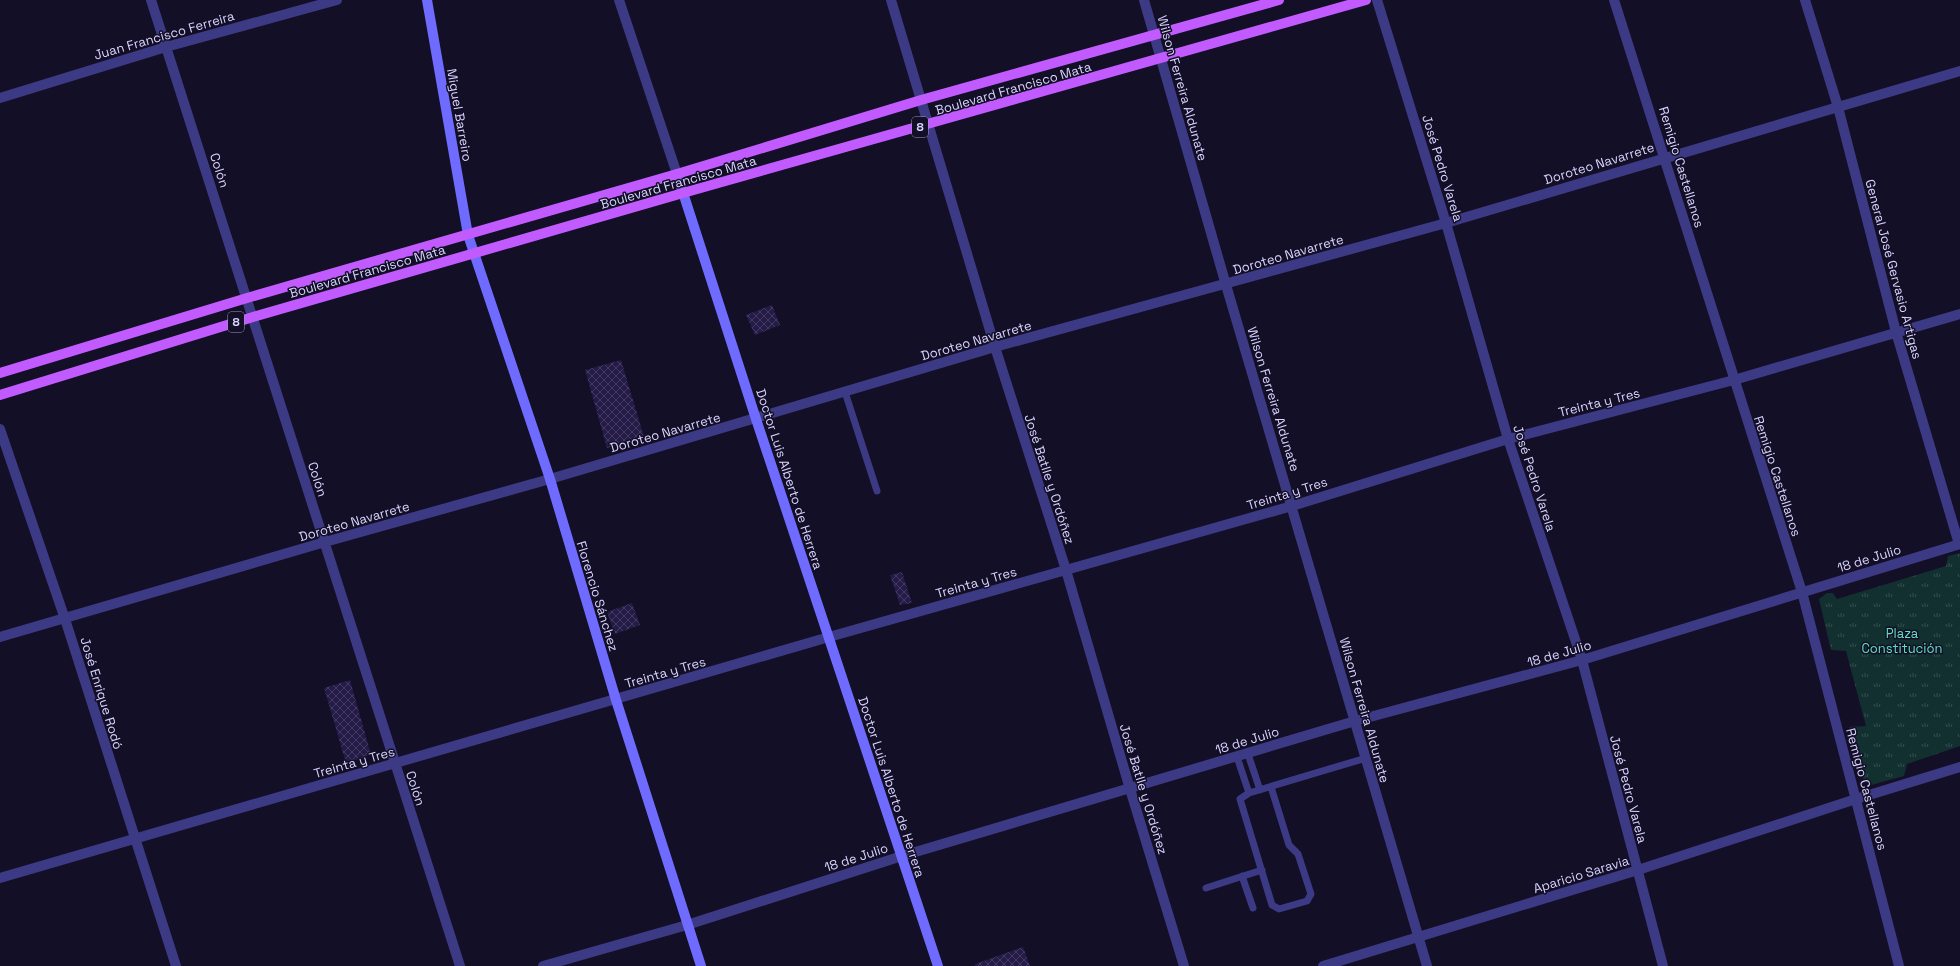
<svg xmlns="http://www.w3.org/2000/svg" width="1960" height="966" font-family="'Space Grotesk',sans-serif">
<defs>
<pattern id="park-tufts" width="24" height="20" patternUnits="userSpaceOnUse"><rect width="24" height="20" fill="#12302f"/><path d="M3 7l-1-3M5 7V3M7 7l1-3M15 17l-1-3M17 17v-4M19 17l1-3" fill="none" stroke="#344d4e"/></pattern>
<pattern id="building-cross-hatch" width="8" height="8" patternUnits="userSpaceOnUse"><rect width="8" height="8" fill="#241b47"/><path d="M0 0l8 8M0 8l8-8" fill="none" stroke="#433b63"/></pattern>
</defs>
<rect width="100%" height="100%" fill="#130f26"/>
<path fill="url(#park-tufts)" d="M 1960,553 L 1960,746 L 1907,764 L 1904,776 L 1871,785 L 1864,781 L 1849,727 L 1866,726 L 1846,651 L 1831,650 L 1819,599 L 1827,593 L 1833,593 L 1837,599 L 1946,566 L 1948,556 Z"/>
<path fill="url(#building-cross-hatch)" d="M 772,305 L 780,325 L 755,335 L 746,315 Z
M 621,360 L 644,437 L 607,448 L 585,370 Z
M 902,572 L 912,603 L 900,605 L 890,575 Z
M 632,603 L 640,625 L 615,634 L 607,612 Z
M 350,680 L 371,755 L 346,763 L 324,688 Z
M 1023,947 L 1030,966 L 975,966 L 975,964 Z"/>
<g fill="none" stroke-linecap="round" stroke-linejoin="round">
<path stroke="#3d3a85" stroke-width="7" d="M 845,392 L 877,491
M 1248,754 L 1260,790
M 1237,757 L 1249,793
M 1271,787 L 1289,845 L 1298,854 L 1311,894 L 1307,901 L 1279,909 L 1272,905 L 1240,799 L 1249,793 L 1366,758
M 1242,876 L 1253,908
M 1206,888 L 1262,870"/>
<path stroke="#3d3a85" stroke-width="10" d="M 151,0 L 460,966
M 619,0 L 677,174
M 891,0 L 995,347 L 1066,570 L 1130,789 L 1184,966
M 1144,0 L 1226,285 L 1427,966
M 1377,0 L 1446,223 L 1508,439 L 1582,660 L 1663,966
M 1614,0 L 1802,592 L 1899,966
M 1805,0 L 1838,107 L 1896,332 L 1959,544
M 0,98 L 166,47 L 337,0
M 0,429 L 65,619 L 176,966
M 0,637 L 325,542 L 550,479 L 995,347 L 1446,223 L 1960,71
M 0,878 L 829,637 L 1292,506 L 1508,439 L 1734,380 L 1960,314
M 543,966 L 687,925 L 902,856 L 1355,721 L 1582,660 L 1960,544
M 1323,966 L 1638,870 L 1856,799 L 1960,767"/>
<path stroke="#6f6bff" stroke-width="10" d="M 427,0 L 468,235 L 550,479 L 616,700 L 701,966
M 677,174 L 756,419 L 938,966"/>
<path stroke="#c25bff" stroke-width="10" d="M 0,373 L 247,298 L 677,174 L 921,100 L 1279,0
M 0,395 L 253,317 L 683,193 L 1366,0"/>
</g>
<g text-anchor="middle" stroke-width="3" stroke-linejoin="round" paint-order="stroke">
<g fill="#130f26" stroke="#9e99be" stroke-width="1">
<rect x="912" y="117" width="16" height="20" rx="3"/>
<rect x="228" y="312" width="16" height="20" rx="3"/>
</g>
<g font-size="12" font-weight="bold" fill="#d9d4ff">
<text x="920" y="131">8</text>
<text x="236" y="326">8</text>
</g>
<g font-size="13" fill="#d9d4ff" stroke="#130f26">
<text transform="translate(164 35) rotate(-16)" y="5">Juan Francisco Ferreira</text>
<text transform="translate(1013 88) rotate(-16)" y="5">Boulevard Francisco Mata</text>
<text transform="translate(1183 88) rotate(74)" y="5">Wilson Ferreira Aldunate</text>
<text transform="translate(460 115) rotate(80)" y="5">Miguel Barreiro</text>
<text transform="translate(1599 163) rotate(-17)" y="5">Doroteo Navarrete</text>
<text transform="translate(1682 167) rotate(73)" y="5">Remigio Castellanos</text>
<text transform="translate(1443 168) rotate(73)" y="5">José Pedro Varela</text>
<text transform="translate(220 170) rotate(72)" y="5">Colón</text>
<text transform="translate(678 182) rotate(-16)" y="5">Boulevard Francisco Mata</text>
<text transform="translate(1288 254) rotate(-16)" y="5">Doroteo Navarrete</text>
<text transform="translate(1894 269) rotate(75)" y="5">General José Gervasio Artigas</text>
<text transform="translate(367 271) rotate(-16)" y="5">Boulevard Francisco Mata</text>
<text transform="translate(976 340) rotate(-16)" y="5">Doroteo Navarrete</text>
<text transform="translate(1274 399) rotate(73)" y="5">Wilson Ferreira Aldunate</text>
<text transform="translate(1599 402) rotate(-14)" y="5">Treinta y Tres</text>
<text transform="translate(665 432) rotate(-16)" y="5">Doroteo Navarrete</text>
<text transform="translate(1778 476) rotate(72)" y="5">Remigio Castellanos</text>
<text transform="translate(1535 478) rotate(72)" y="5">José Pedro Varela</text>
<text transform="translate(318 479) rotate(72)" y="5">Colón</text>
<text transform="translate(790 479) rotate(72)" y="5">Doctor Luis Alberto de Herrera</text>
<text transform="translate(1050 479) rotate(72)" y="5">José Batlle y Ordóñez</text>
<text transform="translate(1287 493) rotate(-17)" y="5">Treinta y Tres</text>
<text transform="translate(354 521) rotate(-16)" y="5">Doroteo Navarrete</text>
<text transform="translate(1869 558) rotate(-17)" y="5">18 de Julio</text>
<text transform="translate(976 582) rotate(-16)" y="5">Treinta y Tres</text>
<text transform="translate(598 596) rotate(73)" y="5">Florencio Sánchez</text>
<text transform="translate(1559 653) rotate(-16)" y="5">18 de Julio</text>
<text transform="translate(665 672) rotate(-16)" y="5">Treinta y Tres</text>
<text transform="translate(102 693) rotate(73)" y="5">José Enrique Rodó</text>
<text transform="translate(1365 710) rotate(74)" y="5">Wilson Ferreira Aldunate</text>
<text transform="translate(1247 740) rotate(-17)" y="5">18 de Julio</text>
<text transform="translate(354 762) rotate(-16)" y="5">Treinta y Tres</text>
<text transform="translate(892 787) rotate(72)" y="5">Doctor Luis Alberto de Herrera</text>
<text transform="translate(416 788) rotate(72)" y="5">Colón</text>
<text transform="translate(1144 789) rotate(73)" y="5">José Batlle y Ordóñez</text>
<text transform="translate(1629 789) rotate(75)" y="5">José Pedro Varela</text>
<text transform="translate(1867 789) rotate(75)" y="5">Remigio Castellanos</text>
<text transform="translate(856 857) rotate(-18)" y="5">18 de Julio</text>
<text transform="translate(1581 874) rotate(-17)" y="5">Aparicio Saravia</text>
</g>
<g font-size="13" fill="#5fe0c0" stroke="#130f26">
<text x="1902" y="638">Plaza<tspan x="1902" dy="15">Constitución</tspan></text>
</g>
</g>
</svg>
